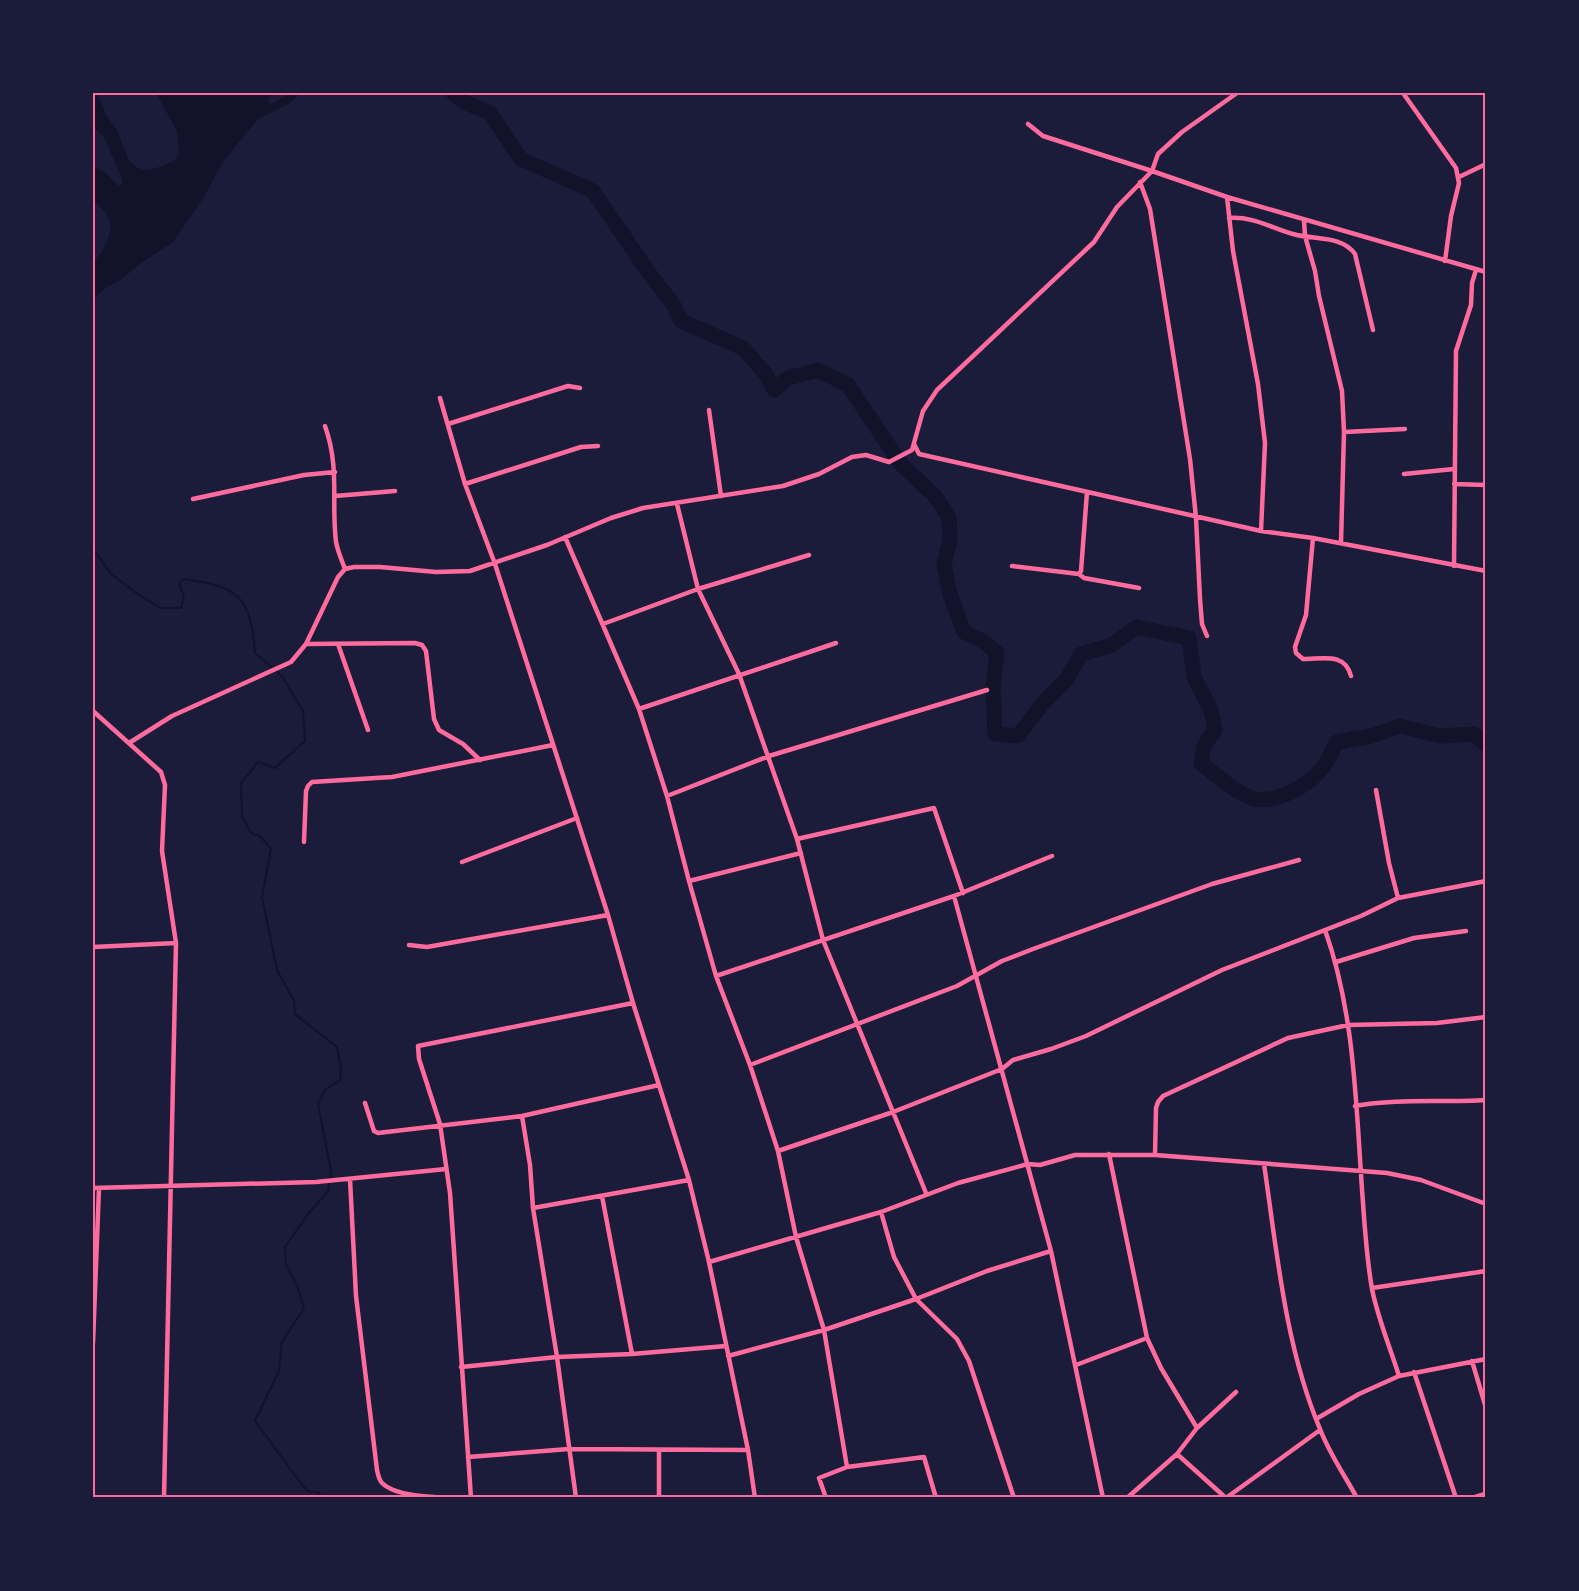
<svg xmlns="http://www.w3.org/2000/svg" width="1579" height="1591" font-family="Manrope,sans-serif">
<rect width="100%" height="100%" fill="#1b1b3a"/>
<path fill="#12122b" d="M 93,93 L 97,93 L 106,115 L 117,130 L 129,161 L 138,168 L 146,170 L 160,167 L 175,160 L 179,155 L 177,131 L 156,93 L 271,93 L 267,102 L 271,104 L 290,93 L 301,93 L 288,104 L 258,119 L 224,160 L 204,197 L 173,242 L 144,261 L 120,280 L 107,287 L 97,295 L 93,302 L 93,262 C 104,252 116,229 107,215 C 103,209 95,204 93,197 C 91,189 93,177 93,168 L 101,169 L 119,186 L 122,184 L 122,179 L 104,137 L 93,127 Z"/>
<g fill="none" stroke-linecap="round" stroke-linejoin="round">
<path stroke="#12122b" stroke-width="2" d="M 93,549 L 111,574 L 135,592 L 160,608 L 181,608 L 184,597 L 179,584 L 183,579 C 238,586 251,596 255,653 L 282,676 L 303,711 L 305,741 L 275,768 L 258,762 L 241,783 L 242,816 L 251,833 L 260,836 L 271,849 L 262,897 L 277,970 L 294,1001 L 295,1014 L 337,1047 L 341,1068 L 340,1080 L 325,1090 L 318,1104 L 331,1171 L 328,1191 L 308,1214 L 285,1247 L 286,1264 L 298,1288 L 304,1308 L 282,1342 L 279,1371 L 255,1421 L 303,1486 L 309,1492 L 318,1492 L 323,1498"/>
<path stroke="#12122b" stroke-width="15" d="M 453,93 L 462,101 L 490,113 L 521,159 L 593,191 L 649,273 L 673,304 L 681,321 L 743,348 L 766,374 L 774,390 L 788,378 L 818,370 L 848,385 L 901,464 L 936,497 L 949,518 L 950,539 L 944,565 L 950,594 L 964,632 L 983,641 L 997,653 L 993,686 L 995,734 L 1018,736 L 1043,703 L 1067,679 L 1081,654 L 1112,645 L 1136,627 L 1189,638 L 1194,677 L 1211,710 L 1215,730 L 1204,746 L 1201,763 C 1212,772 1241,797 1255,799 C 1278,803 1310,785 1323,767 C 1329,760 1332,750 1337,742 L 1371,736 L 1400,726 L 1440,736 L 1474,734 L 1486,745"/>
<path stroke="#ff6b9d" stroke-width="4.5" d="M 1403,93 L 1456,168 L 1459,183 L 1451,216 L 1445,261
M 1028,124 L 1043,136 L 1152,171 L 1227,197 L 1486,272
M 1459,177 L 1486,164
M 1140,182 L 1150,209 L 1190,459 L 1196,518 L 1200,599 L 1202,624 L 1207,636
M 1227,197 L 1233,251 L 1258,384 L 1265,443 L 1261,531
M 1229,218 C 1253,216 1271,228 1293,234 C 1313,240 1342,235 1355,254 L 1373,330
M 1304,220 L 1305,236 L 1315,271 L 1319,296 L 1342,391 L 1344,432 L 1341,543
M 440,398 L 465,484 L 495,564 L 608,915 L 633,1003 L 689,1180 L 709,1262 L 748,1450 L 755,1498
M 709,410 L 721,496
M 448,424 L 568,386 L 580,388
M 325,426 C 340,468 331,501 336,542 C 338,552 342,561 345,569
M 1344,432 L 1405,429
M 914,444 L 919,454 L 1261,531 L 1313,538 L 1486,571
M 1404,474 L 1454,469
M 465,484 L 581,447 L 598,446
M 1454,484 L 1486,485
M 335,496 L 395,491
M 193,499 L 304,475 L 335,472
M 677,504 L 698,589 L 739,674 L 797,839 L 823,940 L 926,1193
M 565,537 L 639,709 L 667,796 L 689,881 L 716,976 L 750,1065 L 778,1151 L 796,1237 L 824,1330 L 847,1467
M 1313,538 L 1306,615 L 1295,647 L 1296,653 L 1303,659 C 1323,659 1345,652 1351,676
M 1012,566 L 1079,574 L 1084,578 L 1139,588
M 1454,566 L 1456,351 L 1471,305 L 1472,283 L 1476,270
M 1079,574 L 1081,571 L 1087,492
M 603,624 L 698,589 L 809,555
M 306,644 L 415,643 L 422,645 L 426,651 L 434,719 L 439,730 L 463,744 L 480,760
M 338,644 L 368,730
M 639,709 L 836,643
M 93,711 L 161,772 L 165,785 L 162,851 L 176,943 L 164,1498
M 129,743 L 172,716 L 291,662 L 306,644 L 338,577 L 345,569 L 354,567 L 380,567 L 436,572 L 470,571 L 547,545 L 611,518 L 643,508 L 783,486 L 819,474 L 852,457 L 866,455 L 889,462 L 912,450 L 923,411 L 937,390 L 1094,242 L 1117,207 L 1152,171 L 1158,154 L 1182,132 L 1237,93
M 1376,790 L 1389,863 L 1398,898
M 667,796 L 769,756 L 987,690
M 797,839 L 934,808 L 963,893
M 304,842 L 306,791 L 308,786 L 312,782 L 392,777 L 553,745
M 462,862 L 577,818
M 689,881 L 801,853
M 954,896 L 1051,1251 L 1103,1498
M 1325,930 C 1356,1017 1356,1112 1363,1203 C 1365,1232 1367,1261 1372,1289 C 1378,1319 1390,1347 1399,1376
M 409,945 L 427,947 L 608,915
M 93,947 L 176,943
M 1336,962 L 1414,938 L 1466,931
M 716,976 L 954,896 L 1052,856
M 750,1065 L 957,986 L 1002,961 L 1033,949 L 1212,884 L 1299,860
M 365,1103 L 374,1131 L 378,1133 L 522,1116 L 659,1085
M 1355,1106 C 1398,1098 1442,1103 1486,1100
M 522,1116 L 530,1165 L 533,1208 L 557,1357 L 576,1498
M 778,1151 L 893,1112 L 1002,1069 L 1013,1060 L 1051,1049 L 1086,1036 L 1222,970 L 1361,916 L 1398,898 L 1486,881
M 1109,1154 L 1147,1338 L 1161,1368 L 1197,1428
M 1155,1155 L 1156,1108 L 1158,1102 L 1163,1096 L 1288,1038 L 1348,1025 L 1437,1023 L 1486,1017
M 1264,1164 C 1277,1252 1285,1346 1320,1429 C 1329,1453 1345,1476 1357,1498
M 350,1179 L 356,1296 L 377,1470 C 378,1475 379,1480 382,1483 C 396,1497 435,1497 454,1498
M 93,1188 L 316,1182 L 446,1169
M 602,1196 L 632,1354
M 533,1208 L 689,1180
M 881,1212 L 894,1257 L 916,1299 L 957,1339 L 969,1361 L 1014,1498
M 709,1262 L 881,1212 L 958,1183 L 1028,1164 L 1040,1165 L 1075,1155 L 1155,1155 L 1387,1173 L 1421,1180 L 1486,1204
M 1372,1288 L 1486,1271
M 93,1343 L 99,1188
M 728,1356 L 824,1330 L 916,1299 L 987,1271 L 1051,1251
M 1472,1361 L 1486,1408
M 1076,1365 L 1147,1338
M 461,1367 L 557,1357 L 632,1354 L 726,1346
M 1414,1372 L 1456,1498
M 1316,1419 L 1359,1394 L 1399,1376 L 1486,1359
M 1177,1454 L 1226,1498
M 468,1457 L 569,1449 L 748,1450
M 471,1498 L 450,1193 L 440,1124 L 419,1059 L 418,1046 L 633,1003
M 659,1498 L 659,1451
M 826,1498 L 819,1478 L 847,1467 L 924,1457 L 936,1498
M 1127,1498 L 1177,1454 L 1197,1428 L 1236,1392
M 1226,1498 L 1320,1430"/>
<path stroke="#ff6b9d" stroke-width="5" d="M 1473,1498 L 1486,1494"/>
</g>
<rect width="1579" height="1591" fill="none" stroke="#1b1b3a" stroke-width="189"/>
<rect x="94" y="94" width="1390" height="1402" fill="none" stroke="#ff6b9d" stroke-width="2"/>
</svg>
